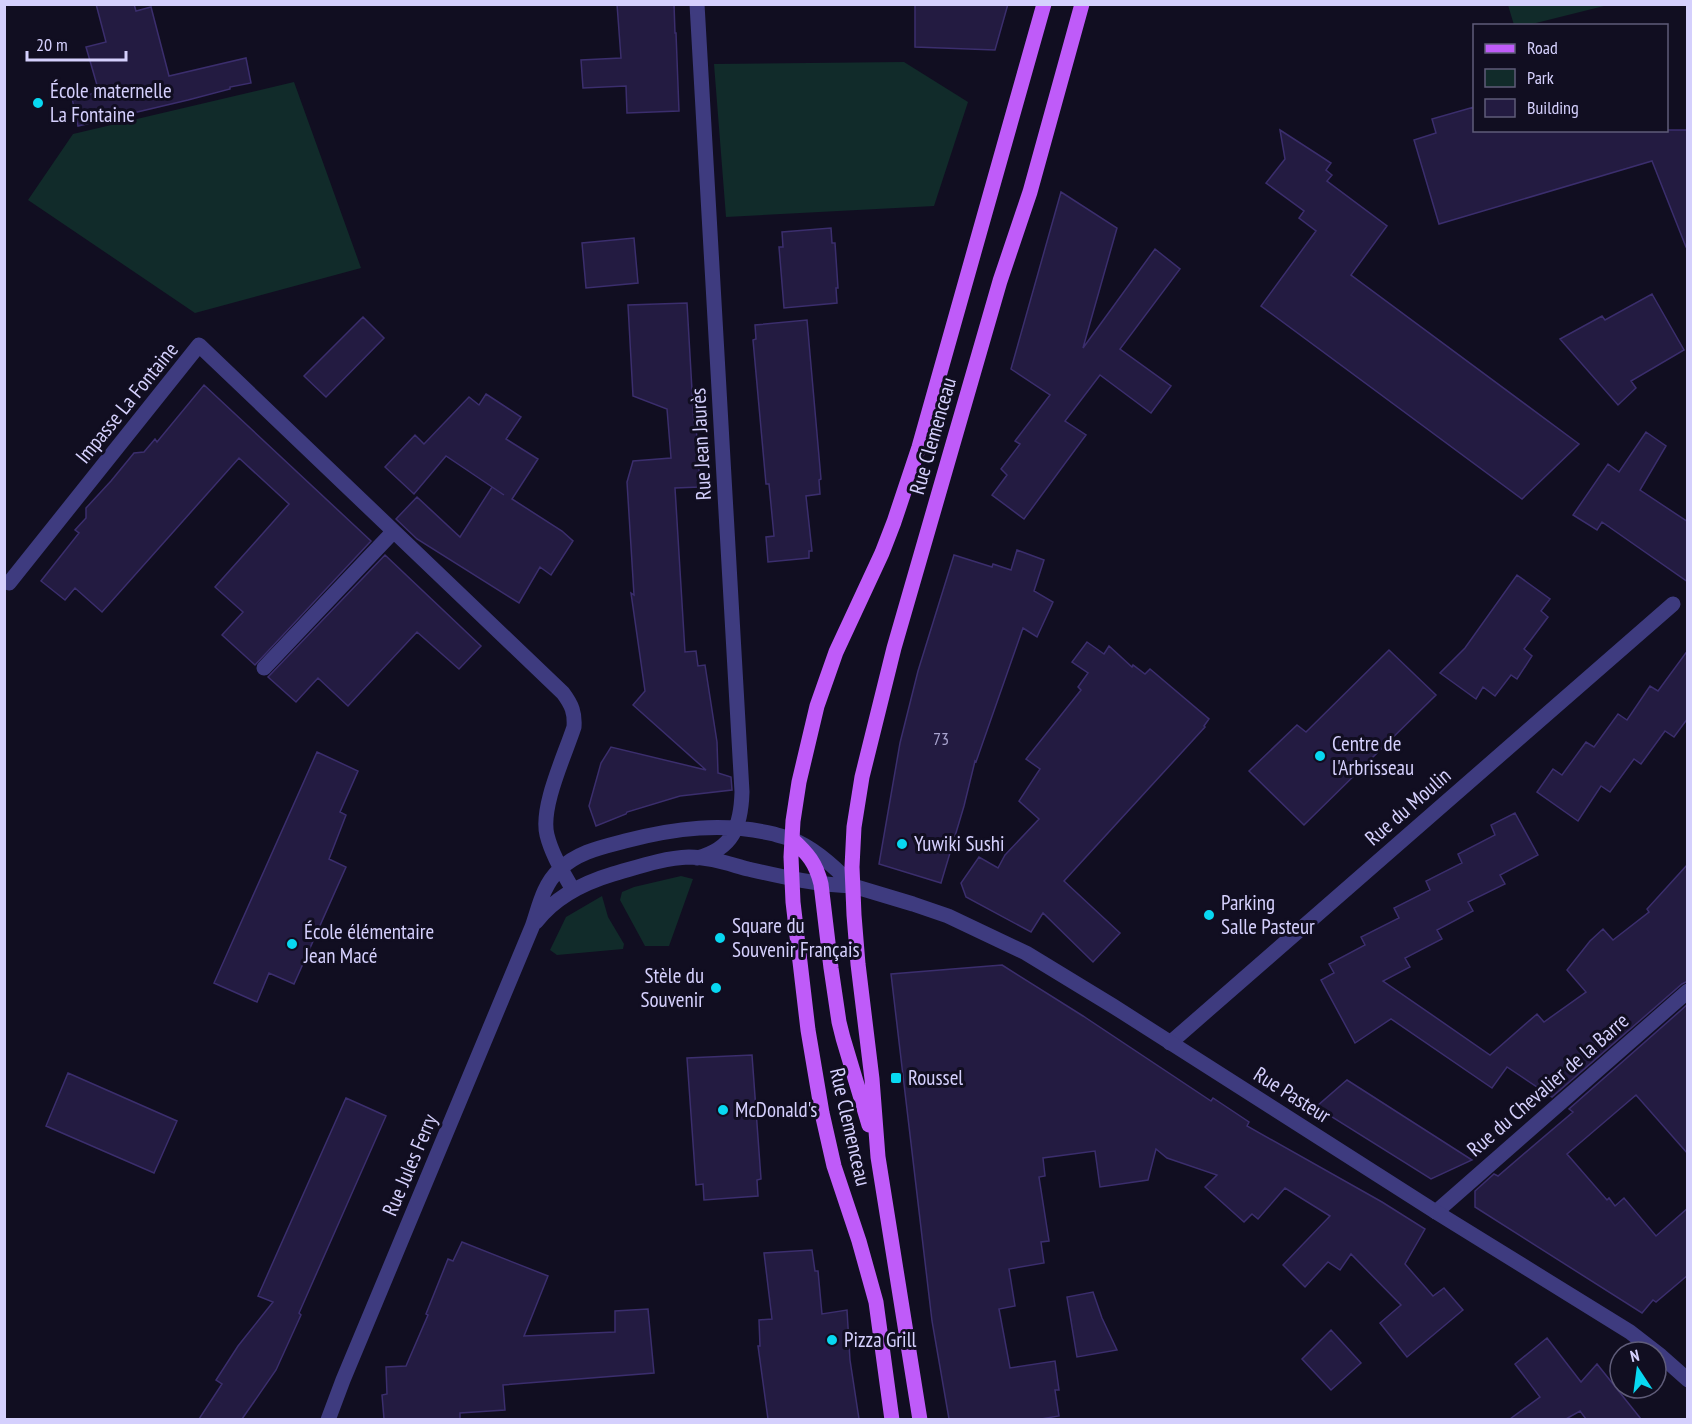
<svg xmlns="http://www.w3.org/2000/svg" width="1692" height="1424" font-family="'PT Sans Narrow',sans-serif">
<rect width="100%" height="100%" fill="#110e21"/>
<path fill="#112b2a" d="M 1508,5 L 1508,4 L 1608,5 L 1524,26 L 1514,25 Z
M 904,62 L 968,102 L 934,206 L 726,217 L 714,64 Z
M 294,82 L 361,268 L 195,313 L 28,200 L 73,134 Z
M 681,876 L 693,879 L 669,946 L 645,946 L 620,900 L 622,892 L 634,887 Z
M 602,896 L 608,917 L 624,944 L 623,949 L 557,955 L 550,950 L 566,917 Z"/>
<path fill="#231b41" stroke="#3b2e6d" stroke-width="1.5" d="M 96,4 L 134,4 L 136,11 L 151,7 L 169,76 L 246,58 L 251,83 L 230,87 L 230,89 L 188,100 L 78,126 L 72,98 L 99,92 L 86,47 L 106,42 Z
M 617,4 L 674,4 L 675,33 L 676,33 L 679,111 L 627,113 L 626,86 L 583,88 L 581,60 L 621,58 Z
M 915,4 L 1008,4 L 995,50 L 915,47 Z
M 1474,107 L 1474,130 L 1688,130 L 1688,247 L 1686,247 L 1652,161 L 1439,224 L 1414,140 L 1436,133 L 1432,119 Z
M 1280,130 L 1331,163 L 1326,170 L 1332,175 L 1327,181 L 1387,226 L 1351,275 L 1579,444 L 1522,499 L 1261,306 L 1316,231 L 1299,218 L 1304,211 L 1266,183 L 1285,159 Z
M 1061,192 L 1117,228 L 1083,348 L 1155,249 L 1180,269 L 1120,349 L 1171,386 L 1151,413 L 1100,375 L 1065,421 L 1086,435 L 1024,519 L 992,495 L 1007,475 L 1001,469 L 1020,444 L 1015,441 L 1050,395 L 1011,369 Z
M 831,228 L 832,243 L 835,243 L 838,288 L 836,288 L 837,303 L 784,308 L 779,247 L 783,247 L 782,232 Z
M 634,238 L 638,283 L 586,288 L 582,243 Z
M 1652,294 L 1684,350 L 1631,381 L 1636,388 L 1618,405 L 1560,339 L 1602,316 L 1605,320 Z
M 687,303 L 694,425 L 696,425 L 700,487 L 675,488 L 685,652 L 696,651 L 698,666 L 705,665 L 717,742 L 718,773 L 731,777 L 732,790 L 680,796 L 627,812 L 626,814 L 596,826 L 589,806 L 601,763 L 611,747 L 706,770 L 633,705 L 645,691 L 631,593 L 634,595 L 627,482 L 633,461 L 671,458 L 667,409 L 633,396 L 628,305 Z
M 363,317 L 384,338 L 326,397 L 304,376 Z
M 807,320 L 821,479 L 819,480 L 820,494 L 806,496 L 812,551 L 809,551 L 809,558 L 768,562 L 766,537 L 774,536 L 769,484 L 766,484 L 753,340 L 756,339 L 755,325 Z
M 204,385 L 371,541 L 255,665 L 222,635 L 243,612 L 215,587 L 289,504 L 239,458 L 102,612 L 75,588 L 65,600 L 41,581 L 79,533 L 75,530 L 86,518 L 86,508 L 111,481 L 134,453 L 144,452 L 155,439 L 157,442 Z
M 486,394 L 521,417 L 506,439 L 538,459 L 512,499 L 562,531 L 573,541 L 551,575 L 540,567 L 519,603 L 417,539 L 396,519 L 417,497 L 460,537 L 492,487 L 504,495 L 446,456 L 414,494 L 385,467 L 415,435 L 424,444 L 469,397 L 479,405 Z
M 1646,432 L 1666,446 L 1640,490 L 1688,522 L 1688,582 L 1602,522 L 1597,530 L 1573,515 L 1608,464 L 1619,472 Z
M 1017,550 L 1044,560 L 1034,591 L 1053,602 L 1037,637 L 1023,628 L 976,762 L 975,761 L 964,806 L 941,883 L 879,864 L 900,743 L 918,671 L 954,555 L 992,567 L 993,564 L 1011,570 Z
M 385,555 L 481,646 L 459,669 L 417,632 L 348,706 L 318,678 L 296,702 L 268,677 Z
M 1517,575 L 1550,599 L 1541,611 L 1548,617 L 1524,649 L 1532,656 L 1517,679 L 1511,675 L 1495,696 L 1483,687 L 1476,699 L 1440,673 L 1465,648 Z
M 1087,642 L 1104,654 L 1109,646 L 1132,667 L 1133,665 L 1145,674 L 1150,669 L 1209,719 L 1204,726 L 1205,727 L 1064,881 L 1120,933 L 1093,962 L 1043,913 L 1031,932 L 966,897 L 961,883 L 979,857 L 998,868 L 1005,855 L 1039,819 L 1019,801 L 1040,769 L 1026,759 L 1081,690 L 1078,687 L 1088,673 L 1072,662 Z
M 1389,650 L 1436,695 L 1304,825 L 1249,771 L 1297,725 L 1306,732 Z
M 1688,650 L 1688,718 L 1674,737 L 1665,731 L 1641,764 L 1634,759 L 1610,792 L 1601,786 L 1578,821 L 1537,792 L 1553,769 L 1562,775 L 1586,742 L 1594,747 L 1618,714 L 1627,720 L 1650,686 L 1658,691 Z
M 317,752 L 358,771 L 340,812 L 346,815 L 329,859 L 346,867 L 294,984 L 269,973 L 257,1002 L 214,983 Z
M 1515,813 L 1538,855 L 1500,875 L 1505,884 L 1468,902 L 1473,911 L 1437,930 L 1442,939 L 1405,958 L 1410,967 L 1383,981 L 1490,1055 L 1537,1014 L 1544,1022 L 1586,992 L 1567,970 L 1590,941 L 1603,929 L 1613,940 L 1649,912 L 1647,909 L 1688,864 L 1688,981 L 1682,984 L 1552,1097 L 1507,1067 L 1492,1088 L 1391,1019 L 1355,1043 L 1321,980 L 1334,973 L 1329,964 L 1365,945 L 1361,937 L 1399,918 L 1394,908 L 1430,890 L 1426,881 L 1462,863 L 1458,854 L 1495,835 L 1491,825 Z
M 1002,965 L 1083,1016 L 1211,1101 L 1213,1098 L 1249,1122 L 1247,1126 L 1382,1202 L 1425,1229 L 1405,1264 L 1433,1296 L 1444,1288 L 1463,1310 L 1407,1357 L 1380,1323 L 1401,1305 L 1351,1254 L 1340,1270 L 1328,1262 L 1305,1287 L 1283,1265 L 1330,1216 L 1285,1188 L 1258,1219 L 1252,1214 L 1244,1222 L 1205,1187 L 1217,1175 L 1167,1158 L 1156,1149 L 1148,1180 L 1100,1187 L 1095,1151 L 1043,1158 L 1045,1176 L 1039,1177 L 1049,1241 L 1041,1242 L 1044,1263 L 1009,1269 L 1015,1306 L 999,1309 L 1010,1368 L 1055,1361 L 1059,1390 L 1055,1390 L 1059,1416 L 1041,1419 L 949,1419 L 932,1321 L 891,974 Z
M 1688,1004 L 1688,1154 L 1636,1095 L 1567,1154 L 1607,1200 L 1609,1198 L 1615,1206 L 1624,1198 L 1656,1236 L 1688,1208 L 1688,1275 L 1656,1302 L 1653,1300 L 1642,1313 L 1475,1207 L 1475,1191 L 1494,1174 L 1498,1176 L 1573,1112 L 1569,1109 Z
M 752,1055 L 761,1179 L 757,1180 L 758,1196 L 704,1200 L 703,1184 L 696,1185 L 687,1058 Z
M 68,1073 L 177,1121 L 154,1173 L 46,1126 Z
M 1347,1080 L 1472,1160 L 1431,1179 L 1316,1107 Z
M 346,1098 L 386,1116 L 299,1313 L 301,1315 L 276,1370 L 242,1419 L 199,1419 L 222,1384 L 216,1380 L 238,1346 L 273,1302 L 258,1296 Z
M 462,1242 L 548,1276 L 524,1336 L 615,1332 L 615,1311 L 648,1309 L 654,1373 L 503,1385 L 505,1410 L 460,1413 L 460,1419 L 384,1419 L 382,1395 L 387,1394 L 386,1367 L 406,1366 L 428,1315 L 426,1314 L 448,1259 L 453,1261 Z
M 812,1250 L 815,1271 L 818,1271 L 822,1314 L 847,1310 L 850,1360 L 859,1419 L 768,1419 L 758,1346 L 760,1346 L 759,1320 L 772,1319 L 764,1253 Z
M 1093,1292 L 1102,1318 L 1117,1350 L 1077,1357 L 1067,1297 Z
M 1331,1330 L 1361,1363 L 1331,1390 L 1302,1359 Z
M 1547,1338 L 1581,1382 L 1597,1364 L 1641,1419 L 1586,1419 L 1580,1411 L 1566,1419 L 1510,1419 L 1540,1397 L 1515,1364 Z"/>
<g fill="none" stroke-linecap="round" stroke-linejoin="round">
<path stroke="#3e3b7f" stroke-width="15" d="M 9,583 L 199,345 L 563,693 C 572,705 575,713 574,727 C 565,755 540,807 547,835 C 552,855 563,872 573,890
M 264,668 L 393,532
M 697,858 C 733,849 741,826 742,792 L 697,4
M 536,922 C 555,897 583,883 613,874 C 638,867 663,858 689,857 C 710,857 729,864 748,869 C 783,877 817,885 853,886
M 1170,1043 L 1673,604
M 1436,1212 L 1688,991
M 328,1420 L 343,1380 L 532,927 C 539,907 543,885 559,870 C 577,852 602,847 625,841 C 675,828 723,822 774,834 C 779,836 786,837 791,839 C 815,848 836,868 853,886"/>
<path stroke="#3e3b7f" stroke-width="15" d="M 853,886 L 913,904 L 948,916 L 1026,953 L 1113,1006 L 1436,1212 L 1630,1332 L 1661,1356 L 1688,1380"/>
<path stroke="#bf5bf9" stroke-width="15" d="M 792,839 C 808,854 816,863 821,884 L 831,968 L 839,1022 L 843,1038 L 869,1125
M 892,1420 L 876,1302 L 859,1241 L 834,1166 L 822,1113 L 808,1030 L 793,902 L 791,857 L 793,821 L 799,782 L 817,706 L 836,652 L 882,553 L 894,522 L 919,447 L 1044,4
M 920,1420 L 878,1157 L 872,1079 L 858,964 L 854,915 L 852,867 L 854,827 L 862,777 L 894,648 L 1000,281 L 1030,192 L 1082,4"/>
</g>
<g fill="#08d8f1" stroke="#110e21" stroke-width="2">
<circle cx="38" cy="103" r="6"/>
<circle cx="1320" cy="756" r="6"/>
<circle cx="902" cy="844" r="6"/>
<circle cx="1209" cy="915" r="6"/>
<circle cx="720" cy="938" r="6"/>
<circle cx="292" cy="944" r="6"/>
<circle cx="716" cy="988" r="6"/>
<rect x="890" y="1072" width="12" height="12" rx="3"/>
<circle cx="723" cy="1110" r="6"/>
<circle cx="832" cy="1340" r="6"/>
</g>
<g text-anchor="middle" stroke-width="6" stroke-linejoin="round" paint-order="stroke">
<g font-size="18" fill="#a8a3ce">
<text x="941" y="745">73</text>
</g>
<g font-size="21" fill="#d5d0fd" stroke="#110e21" text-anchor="start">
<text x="50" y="98">École maternelle<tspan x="50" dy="24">La Fontaine</tspan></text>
<text x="1332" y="751">Centre de<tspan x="1332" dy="24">l'Arbrisseau</tspan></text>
<text x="914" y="851">Yuwiki Sushi</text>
<text x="1221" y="910">Parking<tspan x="1221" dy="24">Salle Pasteur</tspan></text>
<text x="732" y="933">Square du<tspan x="732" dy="24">Souvenir Français</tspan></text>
<text x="304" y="939">École élémentaire<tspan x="304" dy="24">Jean Macé</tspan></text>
<text x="704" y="983" text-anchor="end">Stèle du<tspan x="704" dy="24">Souvenir</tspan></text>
<text x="908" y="1085">Roussel</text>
<text x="735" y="1117">McDonald's</text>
<text x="844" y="1347">Pizza Grill</text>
</g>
<g font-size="21" fill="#d5d0fd" stroke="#110e21">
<text transform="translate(127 403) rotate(-51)" y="7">Impasse La Fontaine</text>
<text transform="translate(933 436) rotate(-74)" y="7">Rue Clemenceau</text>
<text transform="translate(701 444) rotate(-93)" y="7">Rue Jean Jaurès</text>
<text transform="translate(1408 807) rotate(-41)" y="7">Rue du Moulin</text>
<text transform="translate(1548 1085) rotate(-41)" y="7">Rue du Chevalier de la Barre</text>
<text transform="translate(1292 1095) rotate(32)" y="7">Rue Pasteur</text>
<text transform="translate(850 1127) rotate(77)" y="7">Rue Clemenceau</text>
<text transform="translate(410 1165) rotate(-67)" y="7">Rue Jules Ferry</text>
</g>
</g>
<rect width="1692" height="1424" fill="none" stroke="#d5d0fd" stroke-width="12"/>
<rect x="1473" y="24" width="195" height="108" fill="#110e21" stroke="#5f5c79" stroke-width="1.5"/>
<rect x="1485" y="44" width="30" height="9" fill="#bf5bf9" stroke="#5f5c79" stroke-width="1.5"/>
<text x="1527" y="54" font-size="18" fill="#d5d0fd">Road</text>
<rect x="1485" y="69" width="30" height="18" fill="#112b2a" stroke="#5f5c79" stroke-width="1.5"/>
<text x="1527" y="84" font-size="18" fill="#d5d0fd">Park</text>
<rect x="1485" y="99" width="30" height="18" fill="#231b41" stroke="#5f5c79" stroke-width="1.5"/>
<text x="1527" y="114" font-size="18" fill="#d5d0fd">Building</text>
<g transform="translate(1638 1370) rotate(347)"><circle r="28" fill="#110e21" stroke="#5f5c79" stroke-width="1.5"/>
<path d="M0-4.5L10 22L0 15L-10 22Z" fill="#08d8f1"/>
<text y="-9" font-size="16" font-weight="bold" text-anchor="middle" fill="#d5d0fd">N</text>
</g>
<path d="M27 51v9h99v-9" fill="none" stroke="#d5d0fd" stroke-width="3"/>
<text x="36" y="51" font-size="18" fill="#d5d0fd" stroke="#110e21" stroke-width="4.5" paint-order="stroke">20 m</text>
</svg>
